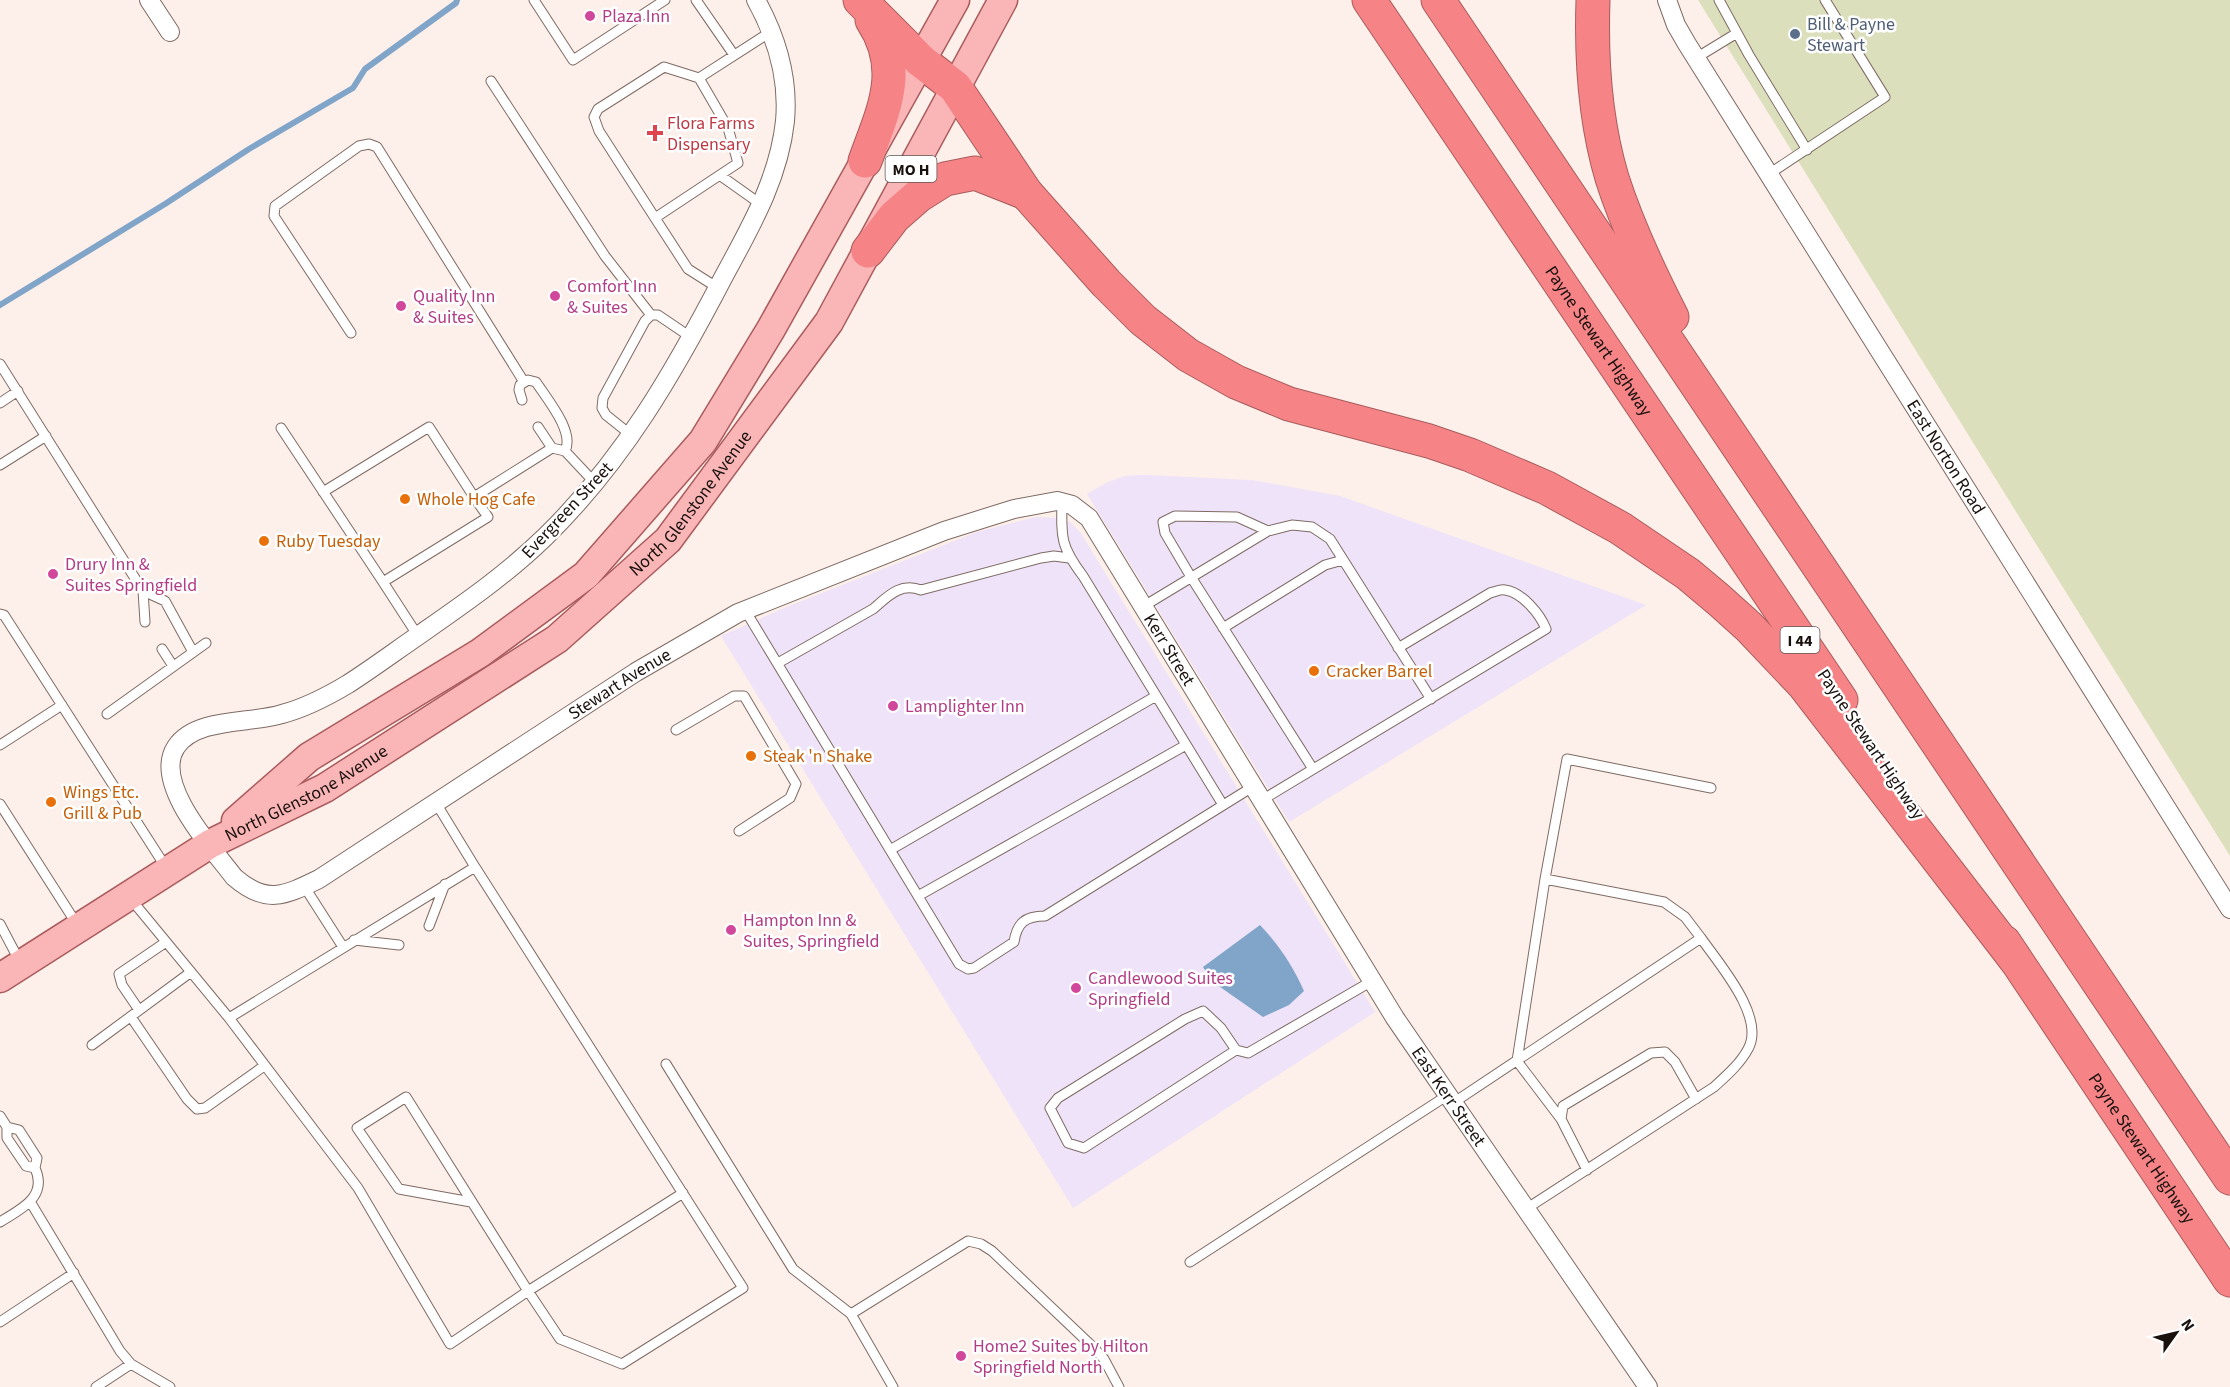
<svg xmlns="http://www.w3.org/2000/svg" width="2230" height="1387" font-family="'Source Sans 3',sans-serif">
<rect width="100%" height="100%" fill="#fdefea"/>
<path fill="#eee3f8" d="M 1144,475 L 1252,480 L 1340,496 L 1646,605 L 1289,822 L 1087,494 L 1106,483 L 1125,476 Z
M 1036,517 L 1059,518 L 1070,522 L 1080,532 L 1375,1012 L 1073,1208 L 721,636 L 784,608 L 977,532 Z"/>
<path fill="#dbdfbc" d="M 1698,0 L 2230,0 L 2230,856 Z"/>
<path fill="#81a5c9" d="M 1260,925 C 1279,945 1293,966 1304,991 L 1289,1005 L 1263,1017 L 1213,982 L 1203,967 Z"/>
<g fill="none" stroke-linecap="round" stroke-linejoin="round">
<path stroke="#81a5c9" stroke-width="6" d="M 0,305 L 165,204 L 249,149 L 353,88 L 365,69 L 456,3 L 457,0"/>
<defs>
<path id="lane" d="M 534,0 L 573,60 L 665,0
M 696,0 L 734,55
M 1719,0 L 1749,55 L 1807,150
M 1696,58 L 1737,33
M 491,81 L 605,256 L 651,315
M 1769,174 L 1885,97 L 1825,0
M 721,176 L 762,205
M 655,218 L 599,131 L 594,117 L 598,109 L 664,67 L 699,78
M 718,288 L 688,269 L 655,218 L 738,163 L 728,128 L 699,78 L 772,31
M 351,333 L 274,216 L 275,206 L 359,146 L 369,144 L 377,147 L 524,382
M 0,364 L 143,591 L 165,601 L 193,652
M 522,400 L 519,390 L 520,385 L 528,380 L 536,382 C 547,399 575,432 565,451
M 0,403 L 18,391
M 538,427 L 552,448
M 281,428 L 383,582
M 631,435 L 606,415 L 602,408 L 603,398 L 645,321 L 651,315 L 658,315 L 692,338
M 0,465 L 46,436
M 323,492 L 429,427 L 474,497
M 1062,502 C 1061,538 1061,547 1083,576 L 1223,805
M 1268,531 L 1237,517 L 1175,516 L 1163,522 L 1165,533 L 1191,577 L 1313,769
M 143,591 L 145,622
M 1144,606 L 1268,531 L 1292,525 L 1312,527 L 1330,539 L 1431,699
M 745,610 L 959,964 L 968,969 L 974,968 L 1014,942 C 1017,923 1025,916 1045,916 L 1254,786
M 0,614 L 4,615 L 167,869
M 1223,628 L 1325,565 L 1343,560
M 418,636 L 383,582 L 488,517 L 474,497 L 552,448 L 565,451 L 595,483
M 162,649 L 173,666
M 778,663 L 873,609 C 887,597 900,582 921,590 L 1041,558 L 1054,556 L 1069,558
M 107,714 L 206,643
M 676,730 L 734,696 L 744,696 L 796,784 L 790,798 L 739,831
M 0,745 L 62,705
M 1262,800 L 1546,629 C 1540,614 1522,592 1505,590 C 1500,589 1495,592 1490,593 L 1398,648
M 0,804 L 78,926
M 890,850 L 1156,696
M 304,886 L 343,947
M 918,896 L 1186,745
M 130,898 L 229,1018 L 358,1188 L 450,1344 L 528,1291 L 560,1339 L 622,1364 L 743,1288 L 475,867
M 0,924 L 20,962
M 429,926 L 445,884
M 354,940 L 399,945
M 139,1010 L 122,985 L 119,974 L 166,942
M 131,1017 L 187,1099 L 197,1109 L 205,1108 L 264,1066
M 229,1018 L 475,867 L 436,803
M 92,1045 L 191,972
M 1236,1050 L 1084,1148 L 1068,1143 L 1050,1108 L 1058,1098 L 1185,1019 L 1203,1011 L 1221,1028 L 1236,1050 L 1248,1053 L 1372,981
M 666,1064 L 793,1269 L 851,1314 L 893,1387
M 1453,1103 L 1701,938 L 1685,917 L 1664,902 L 1545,879
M 0,1116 L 7,1127 L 7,1138 L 26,1166 L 35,1168 L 37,1158 L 19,1130 L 7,1127
M 1561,1119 L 1517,1061 L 1545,879 L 1567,759 L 1711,788
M 1587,1170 L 1561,1119 L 1563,1106 L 1651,1053 L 1665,1052 L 1675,1062 L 1696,1099
M 471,1202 L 399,1189 L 357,1128 L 406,1097 L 528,1291 L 683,1193
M 31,1203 L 120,1351 L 131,1364 L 170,1387
M 1526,1209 L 1714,1087 C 1726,1076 1740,1064 1748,1049 C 1766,1017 1719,964 1701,938
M 0,1222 C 21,1209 48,1197 35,1168
M 1190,1262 L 1448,1095
M 851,1314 L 968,1241 L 981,1244 L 992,1251 L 1094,1348 L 1104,1359 L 1119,1387
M 0,1322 L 74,1273
M 96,1387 L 131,1364"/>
<g id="street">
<path d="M 149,0 L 170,32"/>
<path id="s1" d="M 756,0 C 777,38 789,77 785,121 C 779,178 751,226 724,276 C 674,372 623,461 545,537 C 507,574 465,603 422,633 C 397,650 373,668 348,684 C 328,696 305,708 282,714 C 251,724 196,717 176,747 C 152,783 212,848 234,877 C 266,905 284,896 319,879 L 636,672 L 738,613 L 944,531 L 1014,509 L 1057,501 L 1072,505 L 1089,518 L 1395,1018 L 1648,1387"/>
<path id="s2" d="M 1667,0 L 1676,25 L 1687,44 L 2230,909"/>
</g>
<g id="primary">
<path d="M 236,821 L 309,757 L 480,653 L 586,575 L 703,441 L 771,329 L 955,0"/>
<path id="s3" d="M 0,978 L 210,844 L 325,788 L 557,639 L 668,540 L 829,322 L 1003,0"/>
</g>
<g id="highway">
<path d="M 860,0 L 921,61 L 955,87 L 1026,193 L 1106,283 L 1143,320 L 1188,355 L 1236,382 L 1289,404 L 1429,441 L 1470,455 L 1547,488 L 1620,528 L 1688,574 L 1719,600 L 1749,627 L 1804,685 L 2015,959"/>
<path id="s4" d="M 1369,0 L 1841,700"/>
<path d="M 1438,0 L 2230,1178"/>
<path d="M 1593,0 C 1591,58 1595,121 1612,178 C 1627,225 1649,272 1672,317"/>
<path d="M 865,161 C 883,111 905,70 872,20"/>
<path d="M 868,251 L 894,217 L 918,196 L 945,179 L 975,173 L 1026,193"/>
<path id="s5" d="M 2004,942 L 2230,1280"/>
</g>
</defs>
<use href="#lane" stroke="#7f6b64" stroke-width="11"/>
<use href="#street" stroke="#7f6b64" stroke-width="20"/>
<use href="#primary" stroke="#a95c5d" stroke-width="31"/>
<use href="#highway" stroke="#a95c5d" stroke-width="35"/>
<use href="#lane" stroke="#fff" stroke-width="9"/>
<use href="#street" stroke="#fff" stroke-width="18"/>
<use href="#primary" stroke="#fab5b7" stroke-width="28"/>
<use href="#highway" stroke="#f68487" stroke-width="33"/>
</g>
<g fill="#d1479c" stroke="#fff" stroke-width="2">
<circle cx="590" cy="16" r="6"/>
<circle cx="555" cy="296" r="6"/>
<circle cx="401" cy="306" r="6"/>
<circle cx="53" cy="574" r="6"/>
<circle cx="893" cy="706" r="6"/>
<circle cx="731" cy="930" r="6"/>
<circle cx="1076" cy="988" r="6"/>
<circle cx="961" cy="1356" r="6"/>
</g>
<circle fill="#5c6f8a" stroke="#fff" stroke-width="2" cx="1795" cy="34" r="6"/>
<path fill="#e0444e" stroke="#fff" stroke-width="2" d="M652 124h6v6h6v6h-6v6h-6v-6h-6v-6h6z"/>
<g fill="#e8710a" stroke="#fff" stroke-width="2">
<circle cx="405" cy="499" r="6"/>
<circle cx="264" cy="541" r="6"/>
<circle cx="1314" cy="671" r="6"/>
<circle cx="751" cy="756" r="6"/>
<circle cx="51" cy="802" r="6"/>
</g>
<g text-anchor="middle" stroke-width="5" stroke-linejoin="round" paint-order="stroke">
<g fill="#fff" stroke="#5e5856" stroke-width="1.5">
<rect x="885.5" y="156" width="51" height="26" rx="4.5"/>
<rect x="1780.5" y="627" width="39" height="26" rx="4.5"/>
</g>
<g font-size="16" font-weight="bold" fill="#19110e">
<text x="911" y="175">MO H</text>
<text x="1800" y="646">I 44</text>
</g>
<g font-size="18" fill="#b23c85" stroke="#fff" text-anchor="start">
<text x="602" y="22">Plaza Inn</text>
<text x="567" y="292">Comfort Inn<tspan x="567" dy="21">&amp; Suites</tspan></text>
<text x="413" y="302">Quality Inn<tspan x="413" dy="21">&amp; Suites</tspan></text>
<text x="65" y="570">Drury Inn &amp;<tspan x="65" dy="21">Suites Springfield</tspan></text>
<text x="905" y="712">Lamplighter Inn</text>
<text x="743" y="926">Hampton Inn &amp;<tspan x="743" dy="21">Suites, Springfield</tspan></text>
<text x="1088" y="984">Candlewood Suites<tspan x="1088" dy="21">Springfield</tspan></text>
<text x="973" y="1352">Home2 Suites by Hilton<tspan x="973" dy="21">Springfield North</tspan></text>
</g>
<g font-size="18" fill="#4e5e75" stroke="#fff" text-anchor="start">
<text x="1807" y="30">Bill &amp; Payne<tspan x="1807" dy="21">Stewart</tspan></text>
</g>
<g font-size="18" fill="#be3a42" stroke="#fff" text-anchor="start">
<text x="667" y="129">Flora Farms<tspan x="667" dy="21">Dispensary</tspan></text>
</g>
<g font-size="18" fill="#19110e" stroke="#fff">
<text dy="6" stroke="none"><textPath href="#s4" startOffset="411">Payne Stewart Highway</textPath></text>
<text dy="6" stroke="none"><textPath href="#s2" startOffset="536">East Norton Road</textPath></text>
<text dy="6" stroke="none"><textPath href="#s3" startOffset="844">North Glenstone Avenue</textPath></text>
<text transform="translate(567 510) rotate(-47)" y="6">Evergreen Street</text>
<text dy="6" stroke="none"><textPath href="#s1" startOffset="2314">Kerr Street</textPath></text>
<text dy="6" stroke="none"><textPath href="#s1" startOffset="1646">Stewart Avenue</textPath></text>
<text transform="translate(1871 744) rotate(56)" y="6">Payne Stewart Highway</text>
<text dy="6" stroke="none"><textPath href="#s3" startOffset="358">North Glenstone Avenue</textPath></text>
<text dy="6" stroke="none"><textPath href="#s1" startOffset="2841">East Kerr Street</textPath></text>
<text dy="6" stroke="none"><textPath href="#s5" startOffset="248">Payne Stewart Highway</textPath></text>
</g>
<g font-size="18" fill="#c56008" stroke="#fff" text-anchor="start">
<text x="417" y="505">Whole Hog Cafe</text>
<text x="276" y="547">Ruby Tuesday</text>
<text x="1326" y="677">Cracker Barrel</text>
<text x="763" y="762">Steak 'n Shake</text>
<text x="63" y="798">Wings Etc.<tspan x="63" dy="21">Grill &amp; Pub</tspan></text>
</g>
</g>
<g transform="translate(2176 1333) rotate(56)" stroke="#ffffff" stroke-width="4.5" paint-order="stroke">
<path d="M0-4.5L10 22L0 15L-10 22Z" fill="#19110e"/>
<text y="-9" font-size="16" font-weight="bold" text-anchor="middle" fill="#19110e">N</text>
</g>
</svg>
